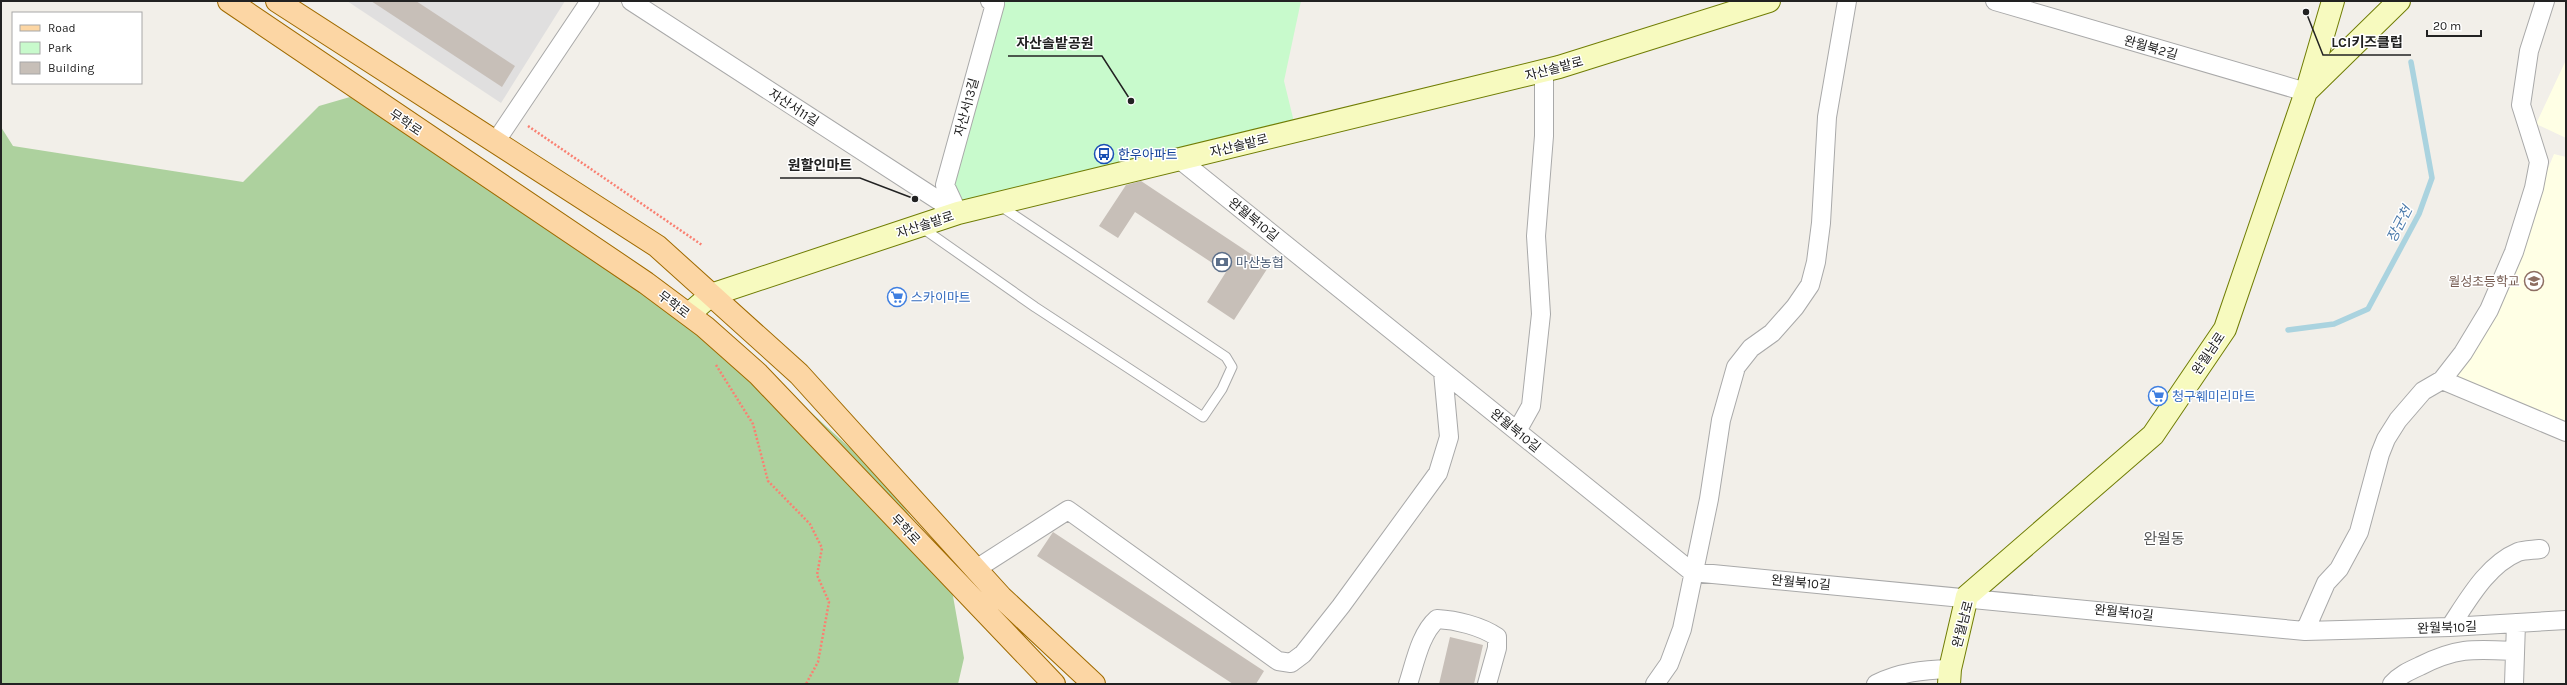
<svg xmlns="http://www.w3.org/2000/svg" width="2567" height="685" font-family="Karla,'Noto Sans KR',sans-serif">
<rect width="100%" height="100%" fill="#f2efe9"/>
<path fill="#e0dfdf" d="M 347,1 L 565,1 L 501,103 Z"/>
<path fill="#ffffe5" d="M 2566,60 L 2566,138 L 2536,124 Z
M 2554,154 L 2566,157 L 2566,431 L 2507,407 L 2456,375 L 2520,236 Z"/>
<path fill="#add19e" d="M 350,97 L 637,274 L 783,387 L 882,477 L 948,568 L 964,658 L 958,684 L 1,684 L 1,127 L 13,146 L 243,182 L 319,106 Z"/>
<path fill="#c8facc" d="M 999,1 L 1301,1 L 1284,81 L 1294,122 L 959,203 L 951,185 Z"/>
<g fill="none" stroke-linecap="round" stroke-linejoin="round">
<path stroke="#aad3df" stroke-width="5.5" d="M 2288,330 L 2334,324 L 2368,309 L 2419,214 L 2432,178 L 2411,62"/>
</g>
<path fill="#c7bfb8" d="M 371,1 L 416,1 L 515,66 L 502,87 Z
M 1141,181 L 1269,266 L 1234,320 L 1207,302 L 1226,272 L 1135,212 L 1118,238 L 1099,226 L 1126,185 Z
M 1053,532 L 1264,671 L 1256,684 L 1233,684 L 1037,556 Z
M 1450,637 L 1483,645 L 1474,684 L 1439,684 Z"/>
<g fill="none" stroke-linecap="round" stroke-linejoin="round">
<defs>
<path id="lane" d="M 921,227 L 1035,307 L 1203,417 L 1222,389 L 1232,367 L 1226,357 L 999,205"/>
<path id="street" d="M 631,1 L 958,213
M 1995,1 L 2306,92
M 496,141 L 590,1
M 1179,159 L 1692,572 L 2305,631 L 2450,627 L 2566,620
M 958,213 L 945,185 L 995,4 L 990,1
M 2442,380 L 2566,432
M 1517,431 L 1531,406 L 1541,314 L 1536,236 L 1544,136 L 1544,71
M 976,569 L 1068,510 L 1278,661 L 1291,663 L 1303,654 L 1341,606 L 1438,473 L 1449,437 L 1443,372
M 2450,627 C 2468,600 2487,565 2518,552 C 2524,550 2533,550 2540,549
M 2305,631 L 2326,583 L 2339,569 L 2359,532 L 2380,454 L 2386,439 L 2398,420 L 2423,391 L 2442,380 L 2463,353 L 2489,310 L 2514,252 L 2534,188 L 2539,162 L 2521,105 L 2529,51 L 2545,1
M 1408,684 C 1415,663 1420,634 1437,619 C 1456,620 1481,626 1497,637 L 1497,648 L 1487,684
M 1655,684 L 1669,664 L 1682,629 L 1709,499 L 1721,420 L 1736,367 L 1751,348 L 1772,333 L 1795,307 L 1810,285 L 1816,262 L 1821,223 L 1827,117 L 1847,1
M 1876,684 C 1900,672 1923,670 1950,669
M 2392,684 C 2400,675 2409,671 2420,666 C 2457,647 2475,649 2515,651
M 2514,684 L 2516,623"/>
<path id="secondary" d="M 2307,90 L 2333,1
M 689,314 L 711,295 L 958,213 L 1559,67 L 1769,1
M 1949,684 L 1950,669 L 1967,596 L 2153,435 L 2225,329 L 2306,92 L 2399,1"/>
<path id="primary" d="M 229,1 L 646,283 L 705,327 L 758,374 L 1054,684
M 277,1 L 657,246 L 799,374 L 1001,597 L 1094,684"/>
</defs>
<use href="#lane" stroke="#a9a9a9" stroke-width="11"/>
<use href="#street" stroke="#a9a9a9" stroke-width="20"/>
<use href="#secondary" stroke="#707d05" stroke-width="24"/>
<use href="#primary" stroke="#a06b00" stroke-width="24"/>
<path stroke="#fa8072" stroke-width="2.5" stroke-dasharray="2 2" stroke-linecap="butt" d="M 528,126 L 702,245
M 716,365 L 753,424 L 768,481 L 810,524 L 822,548 L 817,575 L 829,602 L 818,662 L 806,684"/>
<use href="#lane" stroke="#fff" stroke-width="9"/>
<use href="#street" stroke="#fff" stroke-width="18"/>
<use href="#secondary" stroke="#f7fabf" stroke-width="22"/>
<use href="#primary" stroke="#fcd6a4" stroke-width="22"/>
</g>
<defs>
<symbol id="bus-ring" viewBox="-11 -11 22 22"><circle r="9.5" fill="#fff" stroke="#1a4fb4" stroke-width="1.5"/><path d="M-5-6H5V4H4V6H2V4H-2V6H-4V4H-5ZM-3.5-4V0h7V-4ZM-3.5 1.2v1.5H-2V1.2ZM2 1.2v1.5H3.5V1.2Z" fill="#1a4fb4"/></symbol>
<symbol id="bank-ring" viewBox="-11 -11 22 22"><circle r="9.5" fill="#fff" stroke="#5c6f8a" stroke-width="1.5"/><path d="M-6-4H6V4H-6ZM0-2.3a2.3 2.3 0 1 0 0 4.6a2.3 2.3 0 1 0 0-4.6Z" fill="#5c6f8a"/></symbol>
<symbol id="school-ring" viewBox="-11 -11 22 22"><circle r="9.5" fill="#fff" stroke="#8d6e63" stroke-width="1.5"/><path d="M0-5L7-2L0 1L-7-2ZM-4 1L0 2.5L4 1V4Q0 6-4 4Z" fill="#8d6e63"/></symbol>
<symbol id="supermarket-ring" viewBox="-11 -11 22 22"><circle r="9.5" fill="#fff" stroke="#3f7fe0" stroke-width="1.5"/><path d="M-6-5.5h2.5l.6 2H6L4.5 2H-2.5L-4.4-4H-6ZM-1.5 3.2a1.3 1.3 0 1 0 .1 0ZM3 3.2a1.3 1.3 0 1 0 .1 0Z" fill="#3f7fe0"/></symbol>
</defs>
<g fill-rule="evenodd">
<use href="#bus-ring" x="1093" y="143" width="22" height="22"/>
<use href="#bank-ring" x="1211" y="251" width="22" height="22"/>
<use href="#school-ring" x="2523" y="270" width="22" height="22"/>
<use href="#supermarket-ring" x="886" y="286" width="22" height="22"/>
<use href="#supermarket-ring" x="2147" y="385" width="22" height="22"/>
</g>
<g text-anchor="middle" stroke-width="3" stroke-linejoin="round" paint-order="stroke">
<g font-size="13" fill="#222" stroke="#fff">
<text transform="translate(2151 47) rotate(16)" y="5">완월북2길</text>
<text transform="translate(1554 68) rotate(-15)" y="5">자산솔밭로</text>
<text transform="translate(794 107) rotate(33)" y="5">자산서11길</text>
<text transform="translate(966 107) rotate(-75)" y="5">자산서13길</text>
<text transform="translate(406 122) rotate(34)" y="5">무학로</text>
<text transform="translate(1239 145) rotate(-14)" y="5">자산솔밭로</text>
<text transform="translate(1254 219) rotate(39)" y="5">완월북10길</text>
<text transform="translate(925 224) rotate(-18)" y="5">자산솔밭로</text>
<text transform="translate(674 304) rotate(37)" y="5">무학로</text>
<text transform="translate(2208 353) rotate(-56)" y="5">완월남로</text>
<text transform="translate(1516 430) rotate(39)" y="5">완월북10길</text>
<text transform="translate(906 529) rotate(47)" y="5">무학로</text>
<text transform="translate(1801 582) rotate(5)" y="5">완월북10길</text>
<text transform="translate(2124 612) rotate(6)" y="5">완월북10길</text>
<text transform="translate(1962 624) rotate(-75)" y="5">완월남로</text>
<text transform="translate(2447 627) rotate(-2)" y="5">완월북10길</text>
</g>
<g font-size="13" fill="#164399" stroke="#fff" text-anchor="start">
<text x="1118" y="159">한우아파트</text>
</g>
<g font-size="13" fill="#4e5e75" stroke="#fff" text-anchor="start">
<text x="1236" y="267">마산농협</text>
</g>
<g font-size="13" fill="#785e54" stroke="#fff" text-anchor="end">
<text x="2520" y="286">월성초등학교</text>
</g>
<g font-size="13" fill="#366cbe" stroke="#fff" text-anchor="start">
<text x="911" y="302">스카이마트</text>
<text x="2172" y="401">청구훼미리마트</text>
</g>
<g font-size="14" font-style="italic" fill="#4a7aab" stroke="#fff">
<text transform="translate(2399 224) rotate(-63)" y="5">장군천</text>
</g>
<g font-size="15" fill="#555" stroke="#fff">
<text x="2164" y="544">완월동</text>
</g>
</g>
<path fill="none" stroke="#222" stroke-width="1.5" d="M2306 12L2323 55H2411M1131 101L1102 56H1008M915 199L860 178H780"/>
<g fill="#222" stroke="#fff" stroke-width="1.5">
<circle cx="2306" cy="12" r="4"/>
<circle cx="1131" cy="101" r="4"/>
<circle cx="915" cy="199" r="4"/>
</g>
<g font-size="14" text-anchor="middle" font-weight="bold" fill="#222" stroke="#fff" stroke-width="3" stroke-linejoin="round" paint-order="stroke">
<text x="2367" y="47">LCI키즈클럽</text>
<text x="1055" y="48">자산솔밭공원</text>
<text x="820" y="170">원할인마트</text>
</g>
<rect width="2567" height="685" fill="none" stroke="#222222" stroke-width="4"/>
<rect x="12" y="12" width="130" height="72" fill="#ffffff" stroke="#a7a7a7"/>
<rect x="20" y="25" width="20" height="6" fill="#fcd6a4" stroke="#a7a7a7"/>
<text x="48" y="32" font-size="12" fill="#222222">Road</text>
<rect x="20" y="42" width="20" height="12" fill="#c8facc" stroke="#a7a7a7"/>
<text x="48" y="52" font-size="12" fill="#222222">Park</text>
<rect x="20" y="62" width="20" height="12" fill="#c7bfb8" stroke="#a7a7a7"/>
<text x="48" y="72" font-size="12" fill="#222222">Building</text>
<path d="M2427 30v6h54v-6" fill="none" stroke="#222222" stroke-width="2"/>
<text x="2433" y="30" font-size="12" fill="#222222" stroke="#ffffff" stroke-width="3" paint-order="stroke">20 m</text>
</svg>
